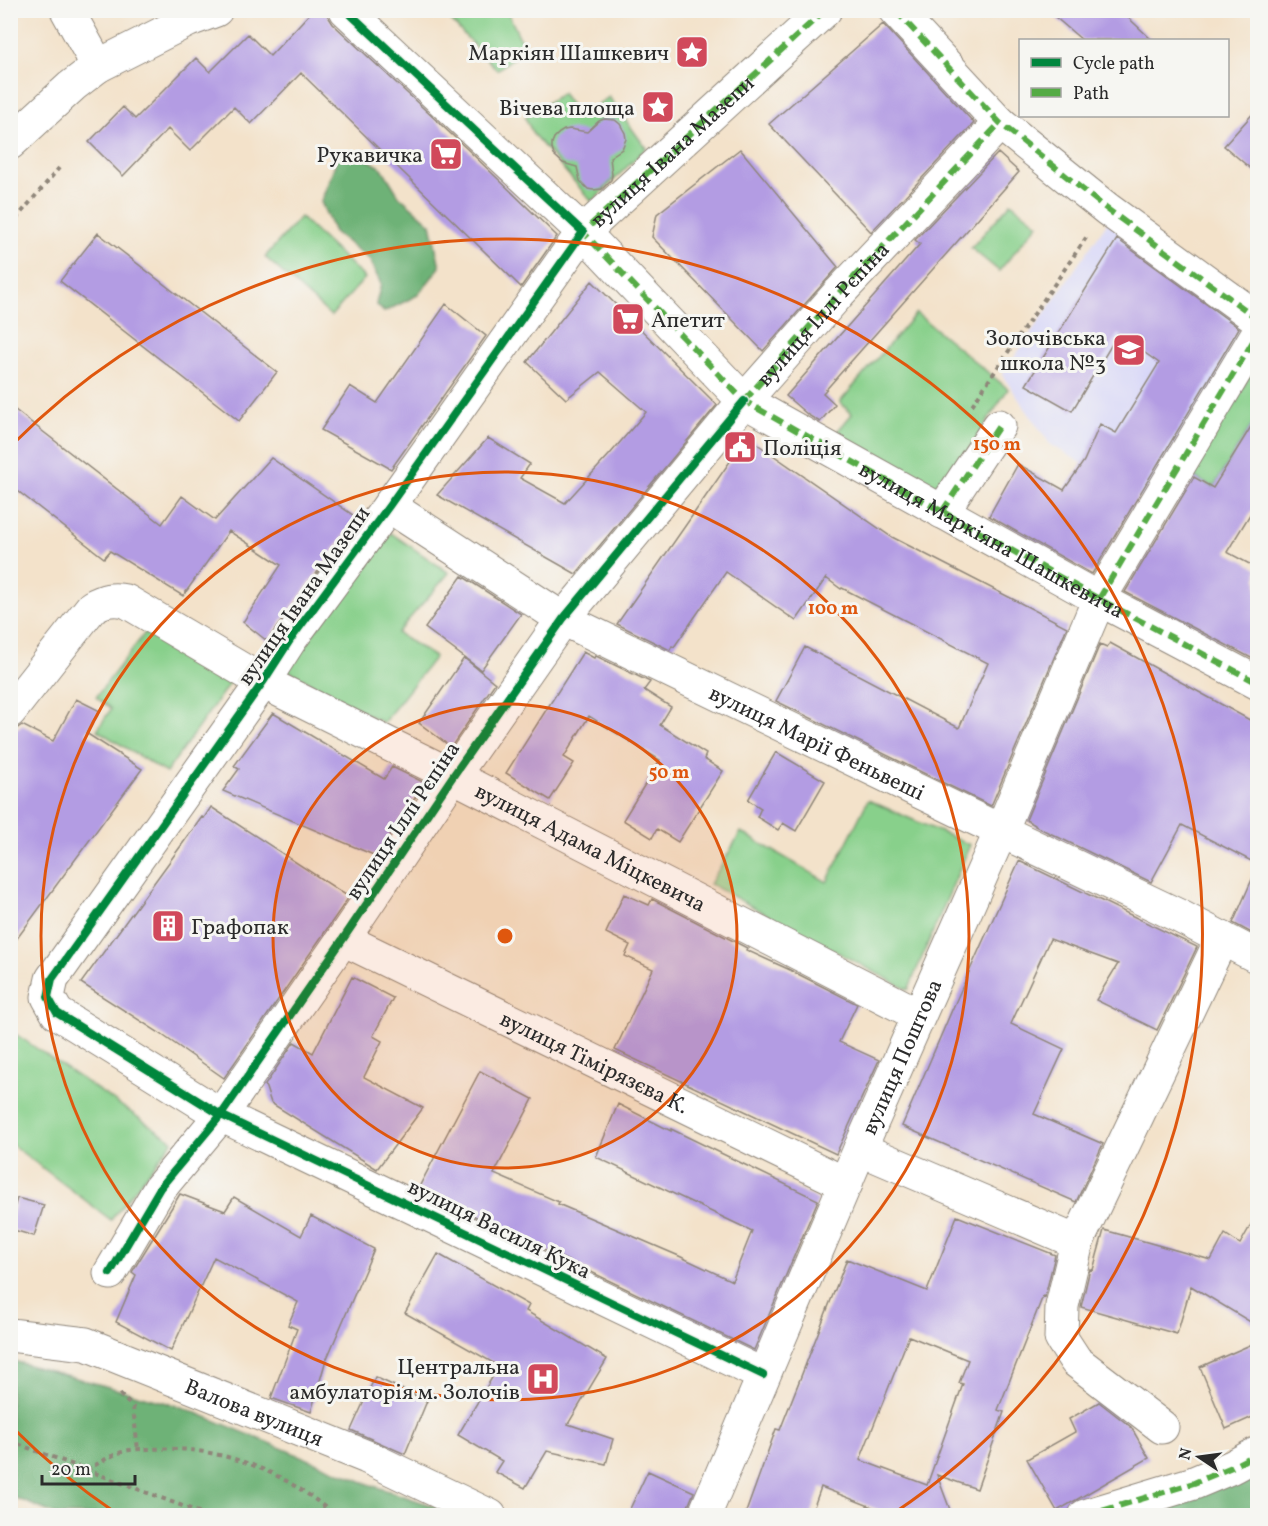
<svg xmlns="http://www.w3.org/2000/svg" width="1268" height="1526" font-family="Vollkorn,serif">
<rect width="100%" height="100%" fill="#f6f6f2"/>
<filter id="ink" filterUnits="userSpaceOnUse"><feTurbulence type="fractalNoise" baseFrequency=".0167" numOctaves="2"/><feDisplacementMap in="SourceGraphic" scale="12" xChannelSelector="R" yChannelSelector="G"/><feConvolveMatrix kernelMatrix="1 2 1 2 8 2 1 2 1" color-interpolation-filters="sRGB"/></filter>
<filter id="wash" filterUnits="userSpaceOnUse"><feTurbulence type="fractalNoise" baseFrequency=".008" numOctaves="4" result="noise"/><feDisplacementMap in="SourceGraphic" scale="24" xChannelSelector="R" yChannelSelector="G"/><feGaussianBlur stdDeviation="1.35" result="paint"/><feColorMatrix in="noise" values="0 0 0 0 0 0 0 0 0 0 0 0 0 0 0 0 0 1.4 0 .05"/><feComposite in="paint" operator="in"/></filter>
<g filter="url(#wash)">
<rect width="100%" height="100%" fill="#f3e2ca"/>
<path fill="#d8d7f8" d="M 1109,220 L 1254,326 L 1149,503 L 1050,444 L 1002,375 Z"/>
<path fill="#88d08b" stroke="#5a7e5b" stroke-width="1.5" d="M 442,11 L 507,11 L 525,49 L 497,70 Z
M 562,93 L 579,117 L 609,97 L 646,148 L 592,202 L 533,134 L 525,117 Z
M 1011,203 L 1038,224 L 999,271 L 971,248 Z
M 300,217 L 365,278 L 331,316 L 265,257 Z
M 916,313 L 1008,389 L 935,503 L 830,440 L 852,414 L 840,402 Z
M 1257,363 L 1257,417 L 1213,488 L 1191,475 Z
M 391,533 L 449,573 L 397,633 L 435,657 L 383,723 L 285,669 Z
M 147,630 L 231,681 L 166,773 L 97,730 L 111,709 L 96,697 Z
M 868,800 L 970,845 L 908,990 L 710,884 L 741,832 L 827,882 Z
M 11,1031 L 173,1141 L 111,1220 L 11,1144 Z"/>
<path fill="#6eb277" stroke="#4c6e51" stroke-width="1.5" d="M 340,151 L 362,156 L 382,168 L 399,196 L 431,224 L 440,267 L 418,295 L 384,312 L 376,304 L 381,284 L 369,259 L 334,232 L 321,202 Z
M 10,1360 L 182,1407 L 371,1485 L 460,1515 L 57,1515 L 11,1496 Z
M 1257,1463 L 1257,1515 L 1160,1516 L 1174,1498 Z"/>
<g id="blocks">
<path fill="#b39ce3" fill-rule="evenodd" d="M 313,10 L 324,10 L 333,24 L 466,148 L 557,236 L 521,287 L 301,73 L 251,124 L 234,107 L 190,151 L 168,129 L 123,176 L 89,142 L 123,107 L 135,119 L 196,58 L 210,72 L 248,34 L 270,56 Z
M 1047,10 L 1120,10 L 1152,40 L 1082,40 Z
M 883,24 L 974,123 L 871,232 L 769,124 Z
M 1257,109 L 1257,174 L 1224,146 Z
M 604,119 L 615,120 L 620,124 L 625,133 L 626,139 L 622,149 L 610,157 L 612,175 L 611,180 L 602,189 L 593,190 L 588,189 L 580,181 L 577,167 L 563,163 L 554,155 L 552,149 L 552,143 L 554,138 L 559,133 L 564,130 L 570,129 L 587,132 L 599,121 Z
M 740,149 L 838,267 L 763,351 L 652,237 L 657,214 Z
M 998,153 L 1019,172 L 823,393 L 835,404 L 820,422 L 808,415 L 786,396 L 920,244 L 915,240 Z
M 98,233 L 277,372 L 239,421 L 60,281 Z
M 1117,239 L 1239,328 L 1092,574 L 989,516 L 1018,464 L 1064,490 L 1084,461 L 1100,424 L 1116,433 L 1159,363 L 1118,334 L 1072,411 L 1026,385 Z
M 592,281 L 717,405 L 576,574 L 437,495 L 488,438 L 530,464 L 520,478 L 565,503 L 610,454 L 646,412 L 600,372 L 566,399 L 527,362 Z
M 446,304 L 486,336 L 391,469 L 321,430 L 350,386 L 377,403 Z
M 10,406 L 162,524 L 182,496 L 215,520 L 271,458 L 357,518 L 267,641 L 243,622 L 281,565 L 229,531 L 183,596 L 110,551 L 104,558 L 10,485 Z
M 1257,417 L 1257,503 L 1227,552 L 1257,568 L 1257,661 L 1125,592 L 1194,477 L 1213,488 Z
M 747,437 L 890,536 L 1067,627 L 991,806 L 776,701 L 805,647 L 959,728 L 988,663 L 842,588 L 841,589 L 826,578 L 796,621 L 726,572 L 674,647 L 672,646 L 670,650 L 617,624 Z
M 462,576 L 521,614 L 481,670 L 425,628 Z
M 1110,643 L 1257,724 L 1257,864 L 1182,825 L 1151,882 L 1035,826 L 1035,825 L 1026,820 L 1100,644 L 1107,647 Z
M 583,652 L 594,658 L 596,656 L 650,682 L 644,690 L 671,707 L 660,725 L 706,754 L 704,759 L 723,771 L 678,842 L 657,829 L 652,838 L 623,820 L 660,760 L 589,716 L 564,757 L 574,763 L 550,800 L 506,773 Z
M 464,658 L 495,683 L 451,747 L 419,723 Z
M 76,699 L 100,711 L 86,733 L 142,769 L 10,948 L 10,729 L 16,729 L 22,725 L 53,741 Z
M 273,713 L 384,779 L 392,767 L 425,783 L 376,856 L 223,791 L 239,769 L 234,766 Z
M 776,752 L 825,781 L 796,831 L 783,823 L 778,830 L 757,817 L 761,808 L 748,800 Z
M 211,807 L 349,897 L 224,1078 L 158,1032 L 81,983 L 202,817 L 204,818 Z
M 1019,861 L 1197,947 L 1157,1030 L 1096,1000 L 1118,964 L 1050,939 L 1011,1024 L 1064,1049 L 1034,1114 L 1103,1144 L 1076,1202 L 902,1126 L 952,1010 Z
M 1257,868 L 1257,936 L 1233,923 Z
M 624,894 L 649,905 L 652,899 L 747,948 L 746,950 L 788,969 L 857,1004 L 839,1042 L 879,1060 L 836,1154 L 615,1050 L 653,969 L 625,956 L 630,945 L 606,933 Z
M 352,977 L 393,998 L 373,1036 L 382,1041 L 364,1077 L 423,1108 L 377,1169 L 271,1103 L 265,1085 L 294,1042 L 313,1053 Z
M 480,1071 L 533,1099 L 494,1174 L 559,1202 L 558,1204 L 679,1256 L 732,1281 L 752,1231 L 596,1157 L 618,1104 L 671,1131 L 671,1129 L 818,1200 L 754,1350 L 418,1189 Z
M 180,1194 L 225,1211 L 234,1197 L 301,1236 L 311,1216 L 374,1249 L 325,1363 L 311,1412 L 271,1398 L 297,1329 L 288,1325 L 298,1302 L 214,1257 L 171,1351 L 116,1322 L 136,1275 L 132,1272 Z
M 17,1198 L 44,1205 L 34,1236 L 10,1229 L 10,1222 Z
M 1257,1214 L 1257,1326 L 1191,1286 L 1177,1334 L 1081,1307 L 1090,1269 L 1093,1270 L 1104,1230 L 1211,1260 L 1225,1234 L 1240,1244 Z
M 957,1216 L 1055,1255 L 1045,1297 L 1043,1296 L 998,1410 L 1004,1412 L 977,1489 L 937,1475 L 952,1515 L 892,1515 L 821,1487 L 811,1515 L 745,1515 L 776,1429 L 780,1430 L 847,1259 L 927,1291 ZM 909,1336 L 968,1360 L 959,1383 L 963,1384 L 927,1485 L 860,1460 Z
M 438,1254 L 529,1305 L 526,1311 L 607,1359 L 568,1424 L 613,1439 L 606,1464 L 547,1451 L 525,1488 L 495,1472 L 502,1461 L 458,1435 L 499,1366 L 405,1313 Z
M 1257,1342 L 1257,1415 L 1226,1429 L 1200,1367 Z
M 375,1377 L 427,1401 L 405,1454 L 351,1430 Z
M 1099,1402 L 1131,1427 L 1149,1458 L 1057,1511 L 1027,1459 L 1075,1432 L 1069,1419 Z
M 648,1471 L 694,1492 L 687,1509 L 686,1515 L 627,1515 Z"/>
</g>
</g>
<g filter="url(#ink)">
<use href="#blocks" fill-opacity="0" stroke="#8f867a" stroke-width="1.5"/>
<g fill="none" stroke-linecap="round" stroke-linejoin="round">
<defs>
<g id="minor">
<path d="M 67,10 L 98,66"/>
<path id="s1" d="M 346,10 L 583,232 L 744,401 L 1099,599 L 1258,683"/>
<path d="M 895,10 L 1000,123 L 1107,209 L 1258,319"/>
<path id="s2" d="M 389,506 L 563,619 L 1001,831 L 1179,916 L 1258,957"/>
<path d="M 942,512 L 999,426"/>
<path id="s3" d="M 10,711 L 92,607 C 104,600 113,598 126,601 L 263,682 L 453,776 L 919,1015"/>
<path id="s4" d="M 343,939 L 846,1184"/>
<path d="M 860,1149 L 1077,1242 L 1062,1306 L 1061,1338 L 1076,1361 L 1162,1427"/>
<path d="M 1077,1242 L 1222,938"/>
<path id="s5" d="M 110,1273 L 160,1188 L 221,1115 L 343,939 L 453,776 L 563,619 L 744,401 L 840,292 L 1000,123"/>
<path id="s6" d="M 10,1335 L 86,1344 L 367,1457 L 490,1516"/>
<path id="s7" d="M 763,1375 L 221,1115 L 57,1013 L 48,997 L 52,979 L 263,682 L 290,640 L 389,506 L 583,232 L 825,10"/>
<path id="s8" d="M 704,1516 L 860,1149 L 1001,831 L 1099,599 L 1258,333"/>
<path d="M 1085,1516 L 1194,1483 L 1232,1467 L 1258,1453"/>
</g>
<path id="major" d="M 10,143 L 72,86 L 98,66 L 189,20 L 216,10"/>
</defs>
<use href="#minor" stroke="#8f867a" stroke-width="35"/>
<use href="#major" stroke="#8f867a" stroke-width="35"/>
<path stroke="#8f867a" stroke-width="4" stroke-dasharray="4.5 4.5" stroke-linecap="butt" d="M 10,226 L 59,168
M 972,405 L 1088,235
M 120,1394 L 124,1399 L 133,1407 L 138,1450
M 10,1441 L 209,1516
M 87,1470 C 97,1464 108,1457 119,1453 C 128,1449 141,1449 151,1449 C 218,1445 286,1471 335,1516"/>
<use href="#minor" stroke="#fff" stroke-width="33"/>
<use href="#major" stroke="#fff" stroke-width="33"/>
<path stroke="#54ab44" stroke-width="6" stroke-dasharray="12 6" stroke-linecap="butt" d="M 825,10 L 583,232 L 744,401 L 1099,599 L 1258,683
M 895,10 L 1000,123 L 1107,209 L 1258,319
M 744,401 L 840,292 L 1000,123
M 942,512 L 999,426
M 1099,599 L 1258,333
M 1085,1516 L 1194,1483 L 1232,1467 L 1258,1453"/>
<defs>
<path id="cycleway" d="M 346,10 L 583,232 L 389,506 L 290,640 L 263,682 L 52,979 L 48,997 L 57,1013 L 221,1115 L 763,1375
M 110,1273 L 160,1188 L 221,1115 L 343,939 L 453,776 L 563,619 L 744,401"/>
</defs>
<use href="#cycleway" stroke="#f6f6f2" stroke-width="11"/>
<use href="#cycleway" stroke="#00873e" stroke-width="8"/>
</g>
</g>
<circle cx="505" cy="936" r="232" fill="#df570e" fill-opacity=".12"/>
<g fill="none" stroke="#df570e" stroke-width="3">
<circle cx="505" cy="936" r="232"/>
<circle cx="505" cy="936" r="464"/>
<path d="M116 1513A696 696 0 0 1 13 1428M13 444A696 696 0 1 1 894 1513"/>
</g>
<defs>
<symbol id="sight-square" viewBox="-11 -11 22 22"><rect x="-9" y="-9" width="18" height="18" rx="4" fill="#d1495b" stroke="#f6f6f2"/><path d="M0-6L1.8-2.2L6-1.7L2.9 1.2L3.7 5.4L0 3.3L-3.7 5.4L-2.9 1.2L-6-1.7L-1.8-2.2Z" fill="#fff"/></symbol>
<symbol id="supermarket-square" viewBox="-11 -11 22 22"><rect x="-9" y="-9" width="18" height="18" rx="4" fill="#d1495b" stroke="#f6f6f2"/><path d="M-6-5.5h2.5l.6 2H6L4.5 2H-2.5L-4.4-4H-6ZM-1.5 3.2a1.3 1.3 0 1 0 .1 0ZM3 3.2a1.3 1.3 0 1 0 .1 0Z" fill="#fff"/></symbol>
<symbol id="school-square" viewBox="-11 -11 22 22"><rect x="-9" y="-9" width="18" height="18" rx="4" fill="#d1495b" stroke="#f6f6f2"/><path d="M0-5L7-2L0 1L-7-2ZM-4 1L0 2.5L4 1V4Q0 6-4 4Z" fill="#fff"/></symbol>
<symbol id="civic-square" viewBox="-11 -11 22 22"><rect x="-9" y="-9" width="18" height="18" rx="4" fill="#d1495b" stroke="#f6f6f2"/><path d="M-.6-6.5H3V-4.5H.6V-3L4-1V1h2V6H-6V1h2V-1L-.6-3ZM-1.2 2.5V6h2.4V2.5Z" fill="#fff"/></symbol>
<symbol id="building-square" viewBox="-11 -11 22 22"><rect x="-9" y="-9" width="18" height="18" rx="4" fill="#d1495b" stroke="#f6f6f2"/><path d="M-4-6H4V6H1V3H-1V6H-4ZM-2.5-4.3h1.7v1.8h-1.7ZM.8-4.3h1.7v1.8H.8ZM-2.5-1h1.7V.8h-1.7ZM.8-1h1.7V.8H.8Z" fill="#fff"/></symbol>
<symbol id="hospital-square" viewBox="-11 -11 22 22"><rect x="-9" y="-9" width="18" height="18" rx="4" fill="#d1495b" stroke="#f6f6f2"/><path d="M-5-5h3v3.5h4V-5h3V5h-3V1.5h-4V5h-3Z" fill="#fff"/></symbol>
</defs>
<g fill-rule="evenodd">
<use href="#sight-square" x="673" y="33" width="38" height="38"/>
<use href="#sight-square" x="639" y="88" width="38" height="38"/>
<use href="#supermarket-square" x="427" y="135" width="38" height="38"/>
<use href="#supermarket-square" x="609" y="300" width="38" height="38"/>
<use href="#school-square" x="1110" y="331" width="38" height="38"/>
<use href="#civic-square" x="721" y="428" width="38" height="38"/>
<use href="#building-square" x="149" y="907" width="38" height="38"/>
<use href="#hospital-square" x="524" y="1360" width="38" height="38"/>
</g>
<g text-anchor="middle" stroke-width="6" stroke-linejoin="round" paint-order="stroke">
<g font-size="22" fill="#2b2b2b" stroke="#f6f6f2" text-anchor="end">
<text x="669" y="60">Маркіян Шашкевич</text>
<text x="635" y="115">Вічева площа</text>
<text x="423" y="162">Рукавичка</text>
<text x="651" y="327" text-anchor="start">Апетит</text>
<text x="1106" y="345">Золочівська<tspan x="1106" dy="25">школа №3</tspan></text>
<text x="763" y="455" text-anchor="start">Поліція</text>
<text x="191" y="934" text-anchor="start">Графопак</text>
<text x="520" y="1374">Центральна<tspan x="520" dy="25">амбулаторія м. Золочів</tspan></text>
</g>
<g font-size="22" fill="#2b2b2b" stroke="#f6f6f2">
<text dy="8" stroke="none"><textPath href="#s7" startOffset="1868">вулиця Івана Мазепи</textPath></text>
<text dy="8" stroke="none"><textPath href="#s5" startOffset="1197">вулиця Іллі Рєпіна</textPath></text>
<text dy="8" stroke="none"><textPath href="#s1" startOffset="842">вулиця Маркіяна Шашкевича</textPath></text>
<text transform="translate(303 595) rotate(-55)" y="8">вулиця Івана Мазепи</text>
<text dy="8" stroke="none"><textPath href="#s2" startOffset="490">вулиця Марії Феньвеші</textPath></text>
<text transform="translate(402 820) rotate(-56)" y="8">вулиця Іллі Рєпіна</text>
<text dy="8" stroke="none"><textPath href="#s3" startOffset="694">вулиця Адама Міцкевича</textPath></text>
<text dy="8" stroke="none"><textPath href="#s8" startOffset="500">вулиця Поштова</textPath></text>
<text dy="8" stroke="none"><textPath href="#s4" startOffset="280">вулиця Тімірязєва К.</textPath></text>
<text transform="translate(500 1228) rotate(26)" y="8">вулиця Василя Кука</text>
<text dy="8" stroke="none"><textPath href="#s6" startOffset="258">Валова вулиця</textPath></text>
</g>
</g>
<circle cx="505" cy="936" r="9" fill="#df570e" stroke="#f6f6f2" stroke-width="3"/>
<g font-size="18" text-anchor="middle" font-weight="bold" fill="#df570e" stroke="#f6f6f2" stroke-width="6" stroke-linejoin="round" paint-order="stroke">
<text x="997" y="450">150 m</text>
<text x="833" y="614">100 m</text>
<text x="669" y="778">50 m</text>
</g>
<rect width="1268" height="1526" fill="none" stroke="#f6f6f2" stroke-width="36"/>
<rect x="1019" y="39" width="210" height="78" fill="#f6f6f2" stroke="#a5a5a2" stroke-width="1.5"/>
<rect x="1031" y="58" width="30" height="9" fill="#00873e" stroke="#a5a5a2" stroke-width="1.5"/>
<text x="1073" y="69" font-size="18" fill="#2b2b2b">Cycle path</text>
<rect x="1031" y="88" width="30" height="9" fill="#54ab44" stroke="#a5a5a2" stroke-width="1.5"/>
<text x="1073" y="99" font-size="18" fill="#2b2b2b">Path</text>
<g transform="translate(1199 1457) rotate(283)" stroke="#f6f6f2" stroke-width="4.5" paint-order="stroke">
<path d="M0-4.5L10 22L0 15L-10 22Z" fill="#2b2b2b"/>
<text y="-9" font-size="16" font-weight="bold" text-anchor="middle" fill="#2b2b2b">N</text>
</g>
<path d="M42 1475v9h93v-9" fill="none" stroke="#2b2b2b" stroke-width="3"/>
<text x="51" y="1475" font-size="18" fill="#2b2b2b" stroke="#f6f6f2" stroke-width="4.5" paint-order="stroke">20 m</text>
</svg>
